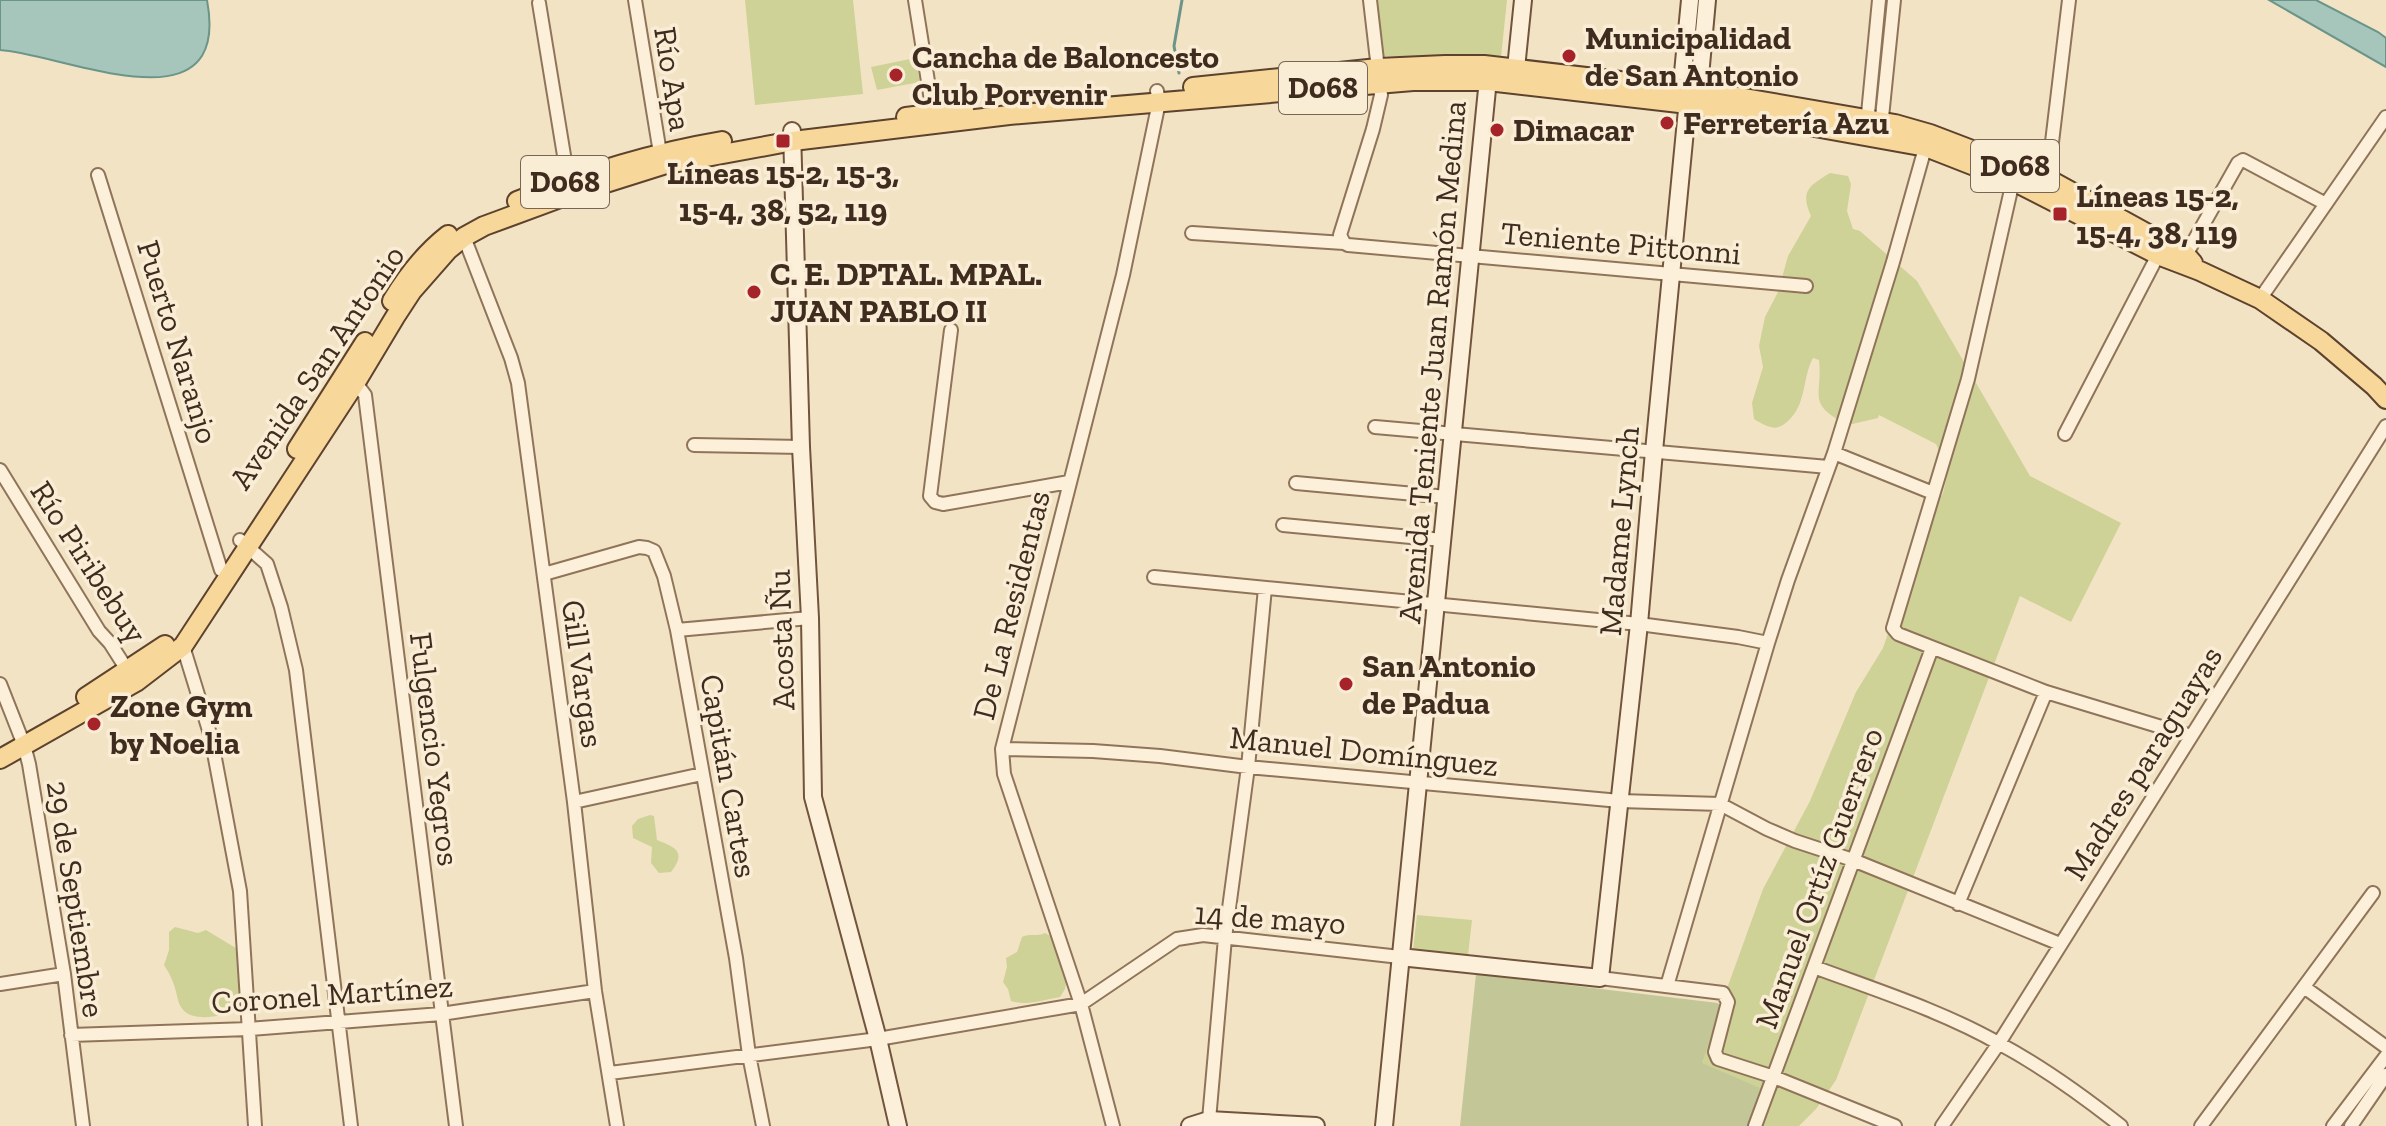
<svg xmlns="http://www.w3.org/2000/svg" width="2386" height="1126" font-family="'Zilla Slab',serif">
<rect width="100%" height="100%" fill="#f2e3c5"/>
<path fill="#ced297" d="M 745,0 L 853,0 L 863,94 L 755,105 Z
M 1376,0 L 1507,0 L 1501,57 L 1380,56 Z
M 915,58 L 920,82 L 877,90 L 871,67 Z
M 1830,173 L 1848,176 L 1851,184 L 1847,211 L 1853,229 L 1860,231 L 1917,281 L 2030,476 L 2121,523 L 2071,622 L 2020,596 L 1836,1080 L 1816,1109 L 1799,1126 L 1666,1126 L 1729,983 L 1763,889 L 1810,801 L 1856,692 L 1883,648 L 1927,521 L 1943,493 L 1947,476 L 1943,460 L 1936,444 L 1879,415 L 1878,418 L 1848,425 C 1805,403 1823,396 1819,360 L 1813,358 C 1802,378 1807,404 1788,421 C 1782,426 1778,429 1771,427 C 1765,426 1759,422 1754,419 L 1752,403 L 1763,367 L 1759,346 L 1765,317 L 1778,292 L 1788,256 L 1811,216 C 1799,190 1811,185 1830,173 Z
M 650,815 L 654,816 L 657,840 C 673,847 688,850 671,872 L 659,873 L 651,863 L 652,847 L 633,838 L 632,826 L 638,819 Z
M 1417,915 L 1472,920 L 1468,955 L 1413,950 Z
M 175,927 L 198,933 L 206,930 L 239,950 L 247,984 L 240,1011 C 221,1015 185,1027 178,1000 C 175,986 172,977 164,965 L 169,950 L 169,932 Z
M 1045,933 L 1052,937 C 1055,950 1061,965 1067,977 L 1065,989 L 1060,997 C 1043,1000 1028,1006 1011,1001 L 1008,989 L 1003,982 L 1007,967 L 1006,958 L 1017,952 L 1022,937 C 1030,933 1037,937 1045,933 Z"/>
<path fill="#c3c797" d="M 1476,974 L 1718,1003 L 1721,1007 L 1702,1063 L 1760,1088 L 1748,1126 L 1460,1126 Z"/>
<path fill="#a7c6bb" stroke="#6c9589" stroke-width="2" d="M 0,0 L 207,0 C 232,134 64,54 0,50 Z
M 2269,0 L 2316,0 L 2378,32 L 2386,38 L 2386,67 Z"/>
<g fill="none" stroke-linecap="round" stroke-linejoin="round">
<path stroke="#6c9589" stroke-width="3" d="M 1179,73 L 1174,46 L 1182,0"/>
<defs>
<path id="street" d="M 635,0 L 661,159
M 915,0 L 934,119
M 539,3 L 569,186
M 1867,124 L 1879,0
M 1881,127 L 1894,0
M 98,175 L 221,570
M 2013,181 L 1968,379 L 1893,628 L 1898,634 L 2046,692 L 2191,736
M 2047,184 L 2069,0
M 1192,233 L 1344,243 L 1348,245 L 1806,286
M 464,237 L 511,358 L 518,383 L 574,802 L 595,991 L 617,1126
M 1344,243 L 1340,235 L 1373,129 L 1381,95 L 1370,0
M 2186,255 L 2238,163 L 2243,160 L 2326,204
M 2260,299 L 2386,117
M 951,330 L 930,496 L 935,502 L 943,504 L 1069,482
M 353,379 L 365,395 L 456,1126
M 1375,427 L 1828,467
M 2065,434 L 2158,255
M 694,445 L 801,447
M 1834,453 L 1933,493
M 0,470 L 99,631 L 110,643 L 131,676
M 1296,483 L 1447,497
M 1283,525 L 1443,540
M 240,540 L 267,564 L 281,607 L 296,670 L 351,1126
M 544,574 L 639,547 L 647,548 L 654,551 L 664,576 L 677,630 L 736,958 L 749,1055 L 763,1126
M 1154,577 L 1639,624 L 1738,637 L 1768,643
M 677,630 L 810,618
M 183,646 L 211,737 L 240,891 L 255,1126
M 0,684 L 24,745 L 29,764 L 64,974 L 83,1126
M 1002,749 L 1093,751 L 1160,756 L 1248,767 L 1620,801 L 1720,804 L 1767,829 L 1795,841 L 1853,860 L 2060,944
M 574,802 L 702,774
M 1958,904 L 2046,692
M 1814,967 C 1876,990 1942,1011 2000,1044 C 2043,1067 2083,1096 2121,1126
M 1600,978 L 1723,993 L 1728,1002 L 1715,1052 L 1718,1059 L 1774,1077 L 1895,1126
M 0,984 L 64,974
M 1667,986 L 1768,643 L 1788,580 L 1834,453 L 1893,262 L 1927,141
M 2304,987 L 2386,1047
M 71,1035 L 249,1029 L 441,1014 L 595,991
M 610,1073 L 878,1039 L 1081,1004 L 1177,939 L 1203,935 L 1400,957
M 1113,1126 L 1081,1004 L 1004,774 L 1002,749 L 1123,275 L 1159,102 L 1157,91
M 1212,1126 L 1209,1120 L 1225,938 L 1248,767 L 1265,588
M 1755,1126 L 1932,648
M 1942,1126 L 1999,1043 L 2386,426
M 2201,1126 L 2373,893
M 2333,1126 L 2386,1056
M 2351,1126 L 2386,1075"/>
<path id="secondary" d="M 1515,78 L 1523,0
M 1689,89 L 1700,76 L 1707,0
M 792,131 L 801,447 L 810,618 L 813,797 L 878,1039 L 898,1126
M 1400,957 L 1600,978 L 1639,624 L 1654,451 L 1689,89 L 1683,73 L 1690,0
M 1190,1126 L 1209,1120 L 1316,1126
M 1384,1126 L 1489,69"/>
<path id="primary" d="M 1193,87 L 1378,68 L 1445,65 L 1484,65 L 1697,90 L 1895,124 L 1930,134 L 2048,179 L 2186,255 L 2193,263
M 906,117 L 964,110
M 517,201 C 583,174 651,153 722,141
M 392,301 C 407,276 425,253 448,235
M 297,449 L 365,342
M 86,697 L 165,645
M 0,759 L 136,682 L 183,646 L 356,382 L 395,317 L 412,291 L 448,250 L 464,237 L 484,226 L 571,194 L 663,165 L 793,141 L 1009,115 L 1413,81 L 1488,81 L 1688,104 L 1926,147 L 2013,181 L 2158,255 L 2200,271 L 2260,299 L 2321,341 L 2374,386 L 2386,399"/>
</defs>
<use href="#street" stroke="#907459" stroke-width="16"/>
<use href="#secondary" stroke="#72543c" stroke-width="20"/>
<use href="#primary" stroke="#5d422d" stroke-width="22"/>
<use href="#street" stroke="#fcf0da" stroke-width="12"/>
<use href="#secondary" stroke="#fcf0da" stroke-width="16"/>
<use href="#primary" stroke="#f8d79a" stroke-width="18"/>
</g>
<g fill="#a52329" stroke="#f9edd6" stroke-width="3">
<circle cx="1569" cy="56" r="8"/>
<circle cx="896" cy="75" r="8"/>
<circle cx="1667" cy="123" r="8"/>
<circle cx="1497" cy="130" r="8"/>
<rect x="775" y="133" width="16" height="16" rx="4"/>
<rect x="2052" y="206" width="16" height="16" rx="4"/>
<circle cx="754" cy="292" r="8"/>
<circle cx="1346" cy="684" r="8"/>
<circle cx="94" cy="724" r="8"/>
</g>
<g text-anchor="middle" stroke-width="7" stroke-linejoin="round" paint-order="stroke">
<g fill="#f9edd6" stroke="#765" stroke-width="2">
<rect x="1279" y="62" width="88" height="52" rx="6"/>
<rect x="1971" y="140" width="88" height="52" rx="6"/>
<rect x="521" y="156" width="88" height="52" rx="6"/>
</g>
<g font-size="30" font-weight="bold" fill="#3f2c1e">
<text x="1323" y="98">D068</text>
<text x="2015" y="176">D068</text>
<text x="565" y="192">D068</text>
</g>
<g font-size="32" font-weight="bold" fill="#3f2c1e" stroke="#f9edd6" text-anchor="start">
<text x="1585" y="49">Municipalidad<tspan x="1585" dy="37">de San Antonio</tspan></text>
<text x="912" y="68">Cancha de Baloncesto<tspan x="912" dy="37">Club Porvenir</tspan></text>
<text x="1683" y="134">Ferretería Azu</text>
<text x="1513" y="141">Dimacar</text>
<text x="783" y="184" text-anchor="middle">Líneas 15-2, 15-3,<tspan x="783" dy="37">15-4, 38, 52, 119</tspan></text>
<text x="2076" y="207">Líneas 15-2,<tspan x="2076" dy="37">15-4, 38, 119</tspan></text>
<text x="770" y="285">C. E. DPTAL. MPAL.<tspan x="770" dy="37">JUAN PABLO II</tspan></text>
<text x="1362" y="677">San Antonio<tspan x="1362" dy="37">de Padua</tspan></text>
<text x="110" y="717">Zone Gym<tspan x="110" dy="37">by Noelia</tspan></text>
</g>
<g font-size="32" fill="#3f2c1e" stroke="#f9edd6">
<text transform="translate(673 79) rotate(81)" y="11">Río Apa</text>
<text transform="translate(1621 243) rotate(5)" y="11">Teniente Pittonni</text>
<text transform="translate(178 342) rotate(73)" y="11">Puerto Naranjo</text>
<text transform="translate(1432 362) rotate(-85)" y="11">Avenida Teniente Juan Ramón Medina</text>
<text transform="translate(317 367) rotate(-56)" y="11">Avenida San Antonio</text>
<text transform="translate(1619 531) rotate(-85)" y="11">Madame Lynch</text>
<text transform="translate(89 562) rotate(57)" y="11">Río Piribebuy</text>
<text transform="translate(1011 605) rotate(-76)" y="11">De La Residentas</text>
<text transform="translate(781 640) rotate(-92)" y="11">Acosta Ñu</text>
<text transform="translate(583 674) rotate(82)" y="11">Gill Vargas</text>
<text transform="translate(435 749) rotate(83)" y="11">Fulgencio Yegros</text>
<text transform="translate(1364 751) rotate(6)" y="11">Manuel Domínguez</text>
<text transform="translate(2143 763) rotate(-58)" y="11">Madres paraguayas</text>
<text transform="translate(729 776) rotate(80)" y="11">Capitán Cartes</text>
<text transform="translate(1819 878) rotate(-70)" y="11">Manuel Ortíz Guerrero</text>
<text transform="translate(76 899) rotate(81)" y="11">29 de Septiembre</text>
<text transform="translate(1270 918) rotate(4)" y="11">14 de mayo</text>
<text transform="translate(332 994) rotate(-4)" y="11">Coronel Martínez</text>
</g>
</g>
</svg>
